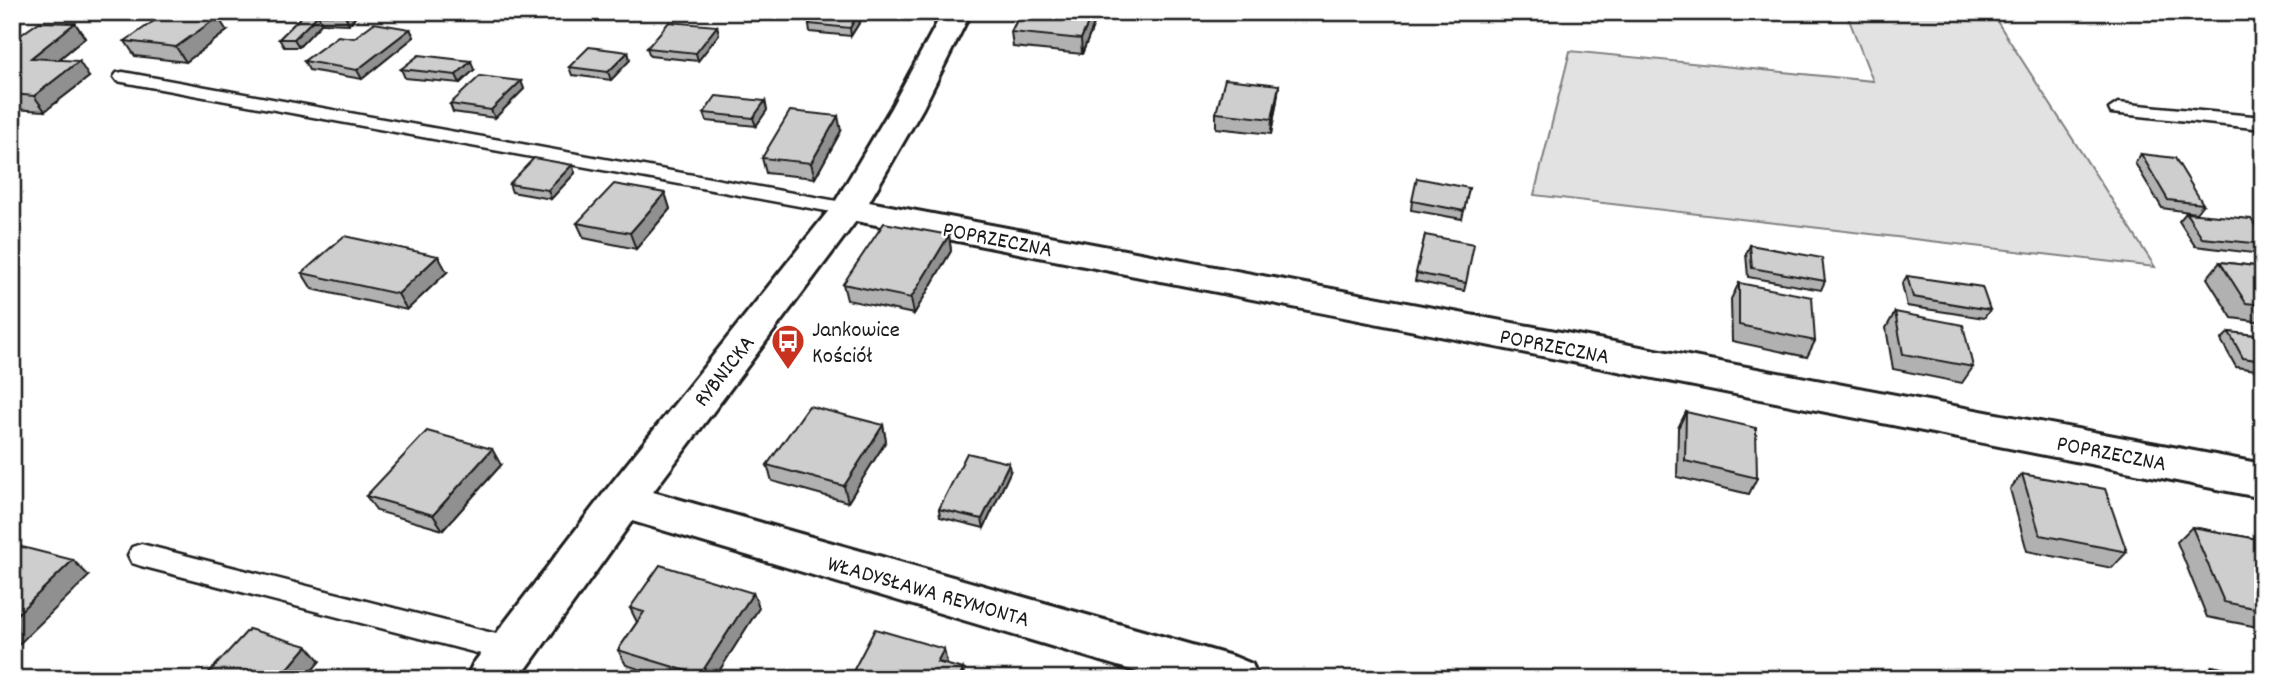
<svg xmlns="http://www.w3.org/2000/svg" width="2275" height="691" font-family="Dekko,sans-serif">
<rect width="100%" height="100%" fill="#fff"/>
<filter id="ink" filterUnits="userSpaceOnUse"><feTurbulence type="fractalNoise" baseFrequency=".0143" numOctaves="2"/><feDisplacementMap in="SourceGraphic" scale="14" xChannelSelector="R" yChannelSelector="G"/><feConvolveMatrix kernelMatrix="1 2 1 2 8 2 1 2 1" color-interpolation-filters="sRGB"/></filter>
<g filter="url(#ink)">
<path fill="#e2e2e2" stroke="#7f7f7f" stroke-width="2" d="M 131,12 L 288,12 L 281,20 Z
M 1846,12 L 1991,12 L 2155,267 L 1534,195 L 1570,51 L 1873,81 Z"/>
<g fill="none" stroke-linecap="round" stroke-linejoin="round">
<defs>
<path id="service" d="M 123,72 L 848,203 L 855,204 L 858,209 L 855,214 L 848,215 L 117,81 L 114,77 L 117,73 Z
M 2118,103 L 2263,117 L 2263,129 L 2111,113 L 2109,109 Z
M 141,544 L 512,638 L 522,641 L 526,650 L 522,659 L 512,662 L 141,566 L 132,563 L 128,555 L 132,547 Z"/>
<path id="minor" d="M 943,12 L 971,12 L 923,108 L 869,202 L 2263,464 L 2263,498 L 856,221 L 653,492 L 1235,657 L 1252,664 L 1259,679 L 1161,679 L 632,521 L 519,679 L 466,679 L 473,664 L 607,489 L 834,204 L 891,108 Z"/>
</defs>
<use href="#service" stroke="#1c1c1c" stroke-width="5"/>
<use href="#minor" stroke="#1c1c1c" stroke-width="6"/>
<use href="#service" fill="#fff" fill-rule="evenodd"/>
<use href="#minor" fill="#fff" fill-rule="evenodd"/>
</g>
<path fill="#b1b1b1" stroke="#1c1c1c" stroke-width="2" d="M 306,12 L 360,12 L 349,24 L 322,23 L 299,47 L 284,47 L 279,39 Z
M 816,12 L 866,12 L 851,36 L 810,32 L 809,24 Z
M 1021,12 L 1095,12 L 1095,22 L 1082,54 L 1013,47 L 1011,32 Z
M 75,23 L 85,38 L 58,60 L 89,77 L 45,111 L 12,109 L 12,41 Z
M 717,26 L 719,34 L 698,61 L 650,56 L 647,48 Z
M 410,29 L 414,37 L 362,79 L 309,70 L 304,61 L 354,38 Z
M 227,31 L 186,62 L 135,56 L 125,41 Z
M 628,52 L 630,60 L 611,80 L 572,75 L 569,67 Z
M 401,69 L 474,70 L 460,83 L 405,78 Z
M 521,81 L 524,89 L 495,118 L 453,112 L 450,104 Z
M 1279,85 L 1277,100 L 1271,134 L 1216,128 L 1216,113 Z
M 765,101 L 767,110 L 756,126 L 707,121 L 704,113 Z
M 841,131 L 815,178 L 766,173 L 762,158 Z
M 2141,154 L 2203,204 L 2196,213 L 2162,208 L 2135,163 Z
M 572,165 L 575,173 L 551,199 L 512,192 L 509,184 Z
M 1469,188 L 1462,219 L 1411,210 L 1412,201 Z
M 665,193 L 670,209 L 636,249 L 584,238 L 577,223 Z
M 2186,213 L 2263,237 L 2263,251 L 2261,254 L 2195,246 L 2179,221 Z
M 949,235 L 951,251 L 914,314 L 847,300 L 843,284 Z
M 1425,235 L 1466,283 L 1464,291 L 1415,281 Z
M 1750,245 L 1825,281 L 1821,290 L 1748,277 L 1746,254 Z
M 2220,262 L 2263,267 L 2263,322 L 2232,318 L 2207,278 Z
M 447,272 L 407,310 L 312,289 L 302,273 Z
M 1907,276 L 1990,310 L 1984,318 L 1907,306 L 1902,284 Z
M 1739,283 L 1815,341 L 1807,357 L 1732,341 L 1731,299 Z
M 1895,312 L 1973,367 L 1962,383 L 1893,369 L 1886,328 Z
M 2229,332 L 2263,336 L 2263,371 L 2236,367 L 2221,340 Z
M 1686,412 L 1757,478 L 1749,494 L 1677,477 L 1678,428 Z
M 883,425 L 886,441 L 848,502 L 772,481 L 767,465 Z
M 501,465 L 443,530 L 377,511 L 366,496 Z
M 1010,472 L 984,528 L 940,517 L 939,509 Z
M 2022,474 L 2127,552 L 2112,568 L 2027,551 L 2010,489 Z
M 2192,527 L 2263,540 L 2263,628 L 2207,617 L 2177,542 Z
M 753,593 L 759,608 L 714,679 L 671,679 L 626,665 L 618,650 L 637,622 L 630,608 Z
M 2212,666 L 2263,679 L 2198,679 Z"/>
<path fill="#909090" stroke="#1c1c1c" stroke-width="2" d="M 348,12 L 360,12 L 349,24 L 345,15 Z
M 859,12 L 866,12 L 851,36 L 850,28 Z
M 1093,12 L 1095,12 L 1095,22 L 1082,54 L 1081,39 Z
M 318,15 L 322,23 L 299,47 L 294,39 Z
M 218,17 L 227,31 L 186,62 L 176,47 Z
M 75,23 L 85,38 L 42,73 L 31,58 Z
M 717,26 L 719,34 L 698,61 L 696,53 Z
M 410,29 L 414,37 L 362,79 L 357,70 Z
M 628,52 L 630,60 L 611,80 L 608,72 Z
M 79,61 L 89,77 L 45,111 L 34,96 Z
M 471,61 L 474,70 L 460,83 L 456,75 Z
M 521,81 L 524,89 L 495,118 L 491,110 Z
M 1279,85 L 1277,100 L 1271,134 L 1272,119 Z
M 765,101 L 767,110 L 756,126 L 753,118 Z
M 838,116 L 841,131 L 815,178 L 811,163 Z
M 572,165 L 575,173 L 551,199 L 548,190 Z
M 665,193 L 670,209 L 636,249 L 630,233 Z
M 949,235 L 951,251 L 914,314 L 911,298 Z
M 438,256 L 447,272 L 407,310 L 398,294 Z
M 12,338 L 20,346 L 12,353 Z
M 883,425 L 886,441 L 848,502 L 844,486 Z
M 492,449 L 501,465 L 443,530 L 433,515 Z
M 1009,463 L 1010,472 L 984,528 L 982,519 Z
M 73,560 L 89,576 L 12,651 L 12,619 Z
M 753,593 L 759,608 L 714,679 L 702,679 L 700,675 Z
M 307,646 L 320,661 L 305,679 L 279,679 Z
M 944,649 L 947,664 L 937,662 Z
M 963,669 L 965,679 L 959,679 Z"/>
<path fill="#cecece" stroke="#1c1c1c" stroke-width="2" d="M 167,12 L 181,12 L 218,17 L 176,47 L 125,41 Z
M 306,12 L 348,12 L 345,15 L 318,15 L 294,39 L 279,39 Z
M 816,12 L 859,12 L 850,28 L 809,24 Z
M 1021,12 L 1093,12 L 1081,39 L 1011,32 Z
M 39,22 L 75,23 L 31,58 L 79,61 L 34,96 L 12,94 L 12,41 Z
M 669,22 L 717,26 L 696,53 L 647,48 Z
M 374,23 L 410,29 L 357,70 L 304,61 L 338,36 L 354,38 Z
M 589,47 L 628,52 L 608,72 L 569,67 Z
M 419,55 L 471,61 L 456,75 L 401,69 Z
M 480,76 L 521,81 L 491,110 L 450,104 Z
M 1225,79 L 1279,85 L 1272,119 L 1216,113 Z
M 716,96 L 765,101 L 753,118 L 704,113 Z
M 790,111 L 838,116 L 811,163 L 762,158 Z
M 2141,154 L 2175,158 L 2203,204 L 2168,200 Z
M 534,158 L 572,165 L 548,190 L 509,184 Z
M 1417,178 L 1469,188 L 1464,211 L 1412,201 Z
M 614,184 L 665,193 L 630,233 L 577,223 Z
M 2186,213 L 2251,219 L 2263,237 L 2263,244 L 2202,238 Z
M 884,223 L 949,235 L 911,298 L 843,284 Z
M 1425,235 L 1474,244 L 1466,283 L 1416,273 Z
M 344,236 L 438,256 L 398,294 L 302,273 Z
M 1750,245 L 1822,258 L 1825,281 L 1752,268 Z
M 2220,262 L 2263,267 L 2263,305 L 2246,303 Z
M 1907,276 L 1982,287 L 1990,310 L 1913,297 Z
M 1739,283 L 1812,297 L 1815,341 L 1739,325 Z
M 1895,312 L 1963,325 L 1973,367 L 1903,354 Z
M 2229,332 L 2263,336 L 2263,361 L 2243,358 Z
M 809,406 L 883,425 L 844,486 L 767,465 Z
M 1686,412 L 1756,428 L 1757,478 L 1685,461 Z
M 427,431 L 492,449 L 433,515 L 366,496 Z
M 967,453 L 1009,463 L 982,519 L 939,509 Z
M 2022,474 L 2105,489 L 2127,552 L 2040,535 Z
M 2192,527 L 2263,540 L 2263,610 L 2224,602 Z
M 18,546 L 73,560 L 12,619 L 12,551 Z
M 660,565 L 753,593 L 700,675 L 618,650 L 644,612 L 630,608 Z
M 249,629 L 307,646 L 279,679 L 203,679 Z
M 875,629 L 944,649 L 937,662 L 963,669 L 959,679 L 849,679 Z
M 2212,666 L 2263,677 L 2263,679 L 2217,679 Z"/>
</g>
<defs>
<symbol id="bus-pin" viewBox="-11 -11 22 30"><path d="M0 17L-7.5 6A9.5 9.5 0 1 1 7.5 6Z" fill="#c8321e" stroke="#fff"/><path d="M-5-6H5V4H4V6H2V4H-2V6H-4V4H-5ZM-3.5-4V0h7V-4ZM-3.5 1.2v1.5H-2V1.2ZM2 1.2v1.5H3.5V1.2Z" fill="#fff"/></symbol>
</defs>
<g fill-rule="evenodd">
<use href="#bus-pin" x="769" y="322" width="38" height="52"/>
</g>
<g text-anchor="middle" stroke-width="5" stroke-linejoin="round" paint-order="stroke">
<g font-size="23" fill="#1c1c1c" stroke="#fff">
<text transform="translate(998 238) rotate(11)" y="8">POPRZECZNA</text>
<text transform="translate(1555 345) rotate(11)" y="8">POPRZECZNA</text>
<text transform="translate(723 370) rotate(-52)" y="8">RYBNICKA</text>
<text transform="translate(2112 452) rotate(11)" y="8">POPRZECZNA</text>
<text transform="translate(929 590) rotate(16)" y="8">WŁADYSŁAWA REYMONTA</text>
</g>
<g font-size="23" fill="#1c1c1c" stroke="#fff" text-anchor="start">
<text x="812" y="336">Jankowice<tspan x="812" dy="26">Kościół</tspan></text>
</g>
</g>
<rect width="2275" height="691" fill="none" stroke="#fff" stroke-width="42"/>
<rect x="21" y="21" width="2233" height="649" fill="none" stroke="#1c1c1c" stroke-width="2.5" filter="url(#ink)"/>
</svg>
